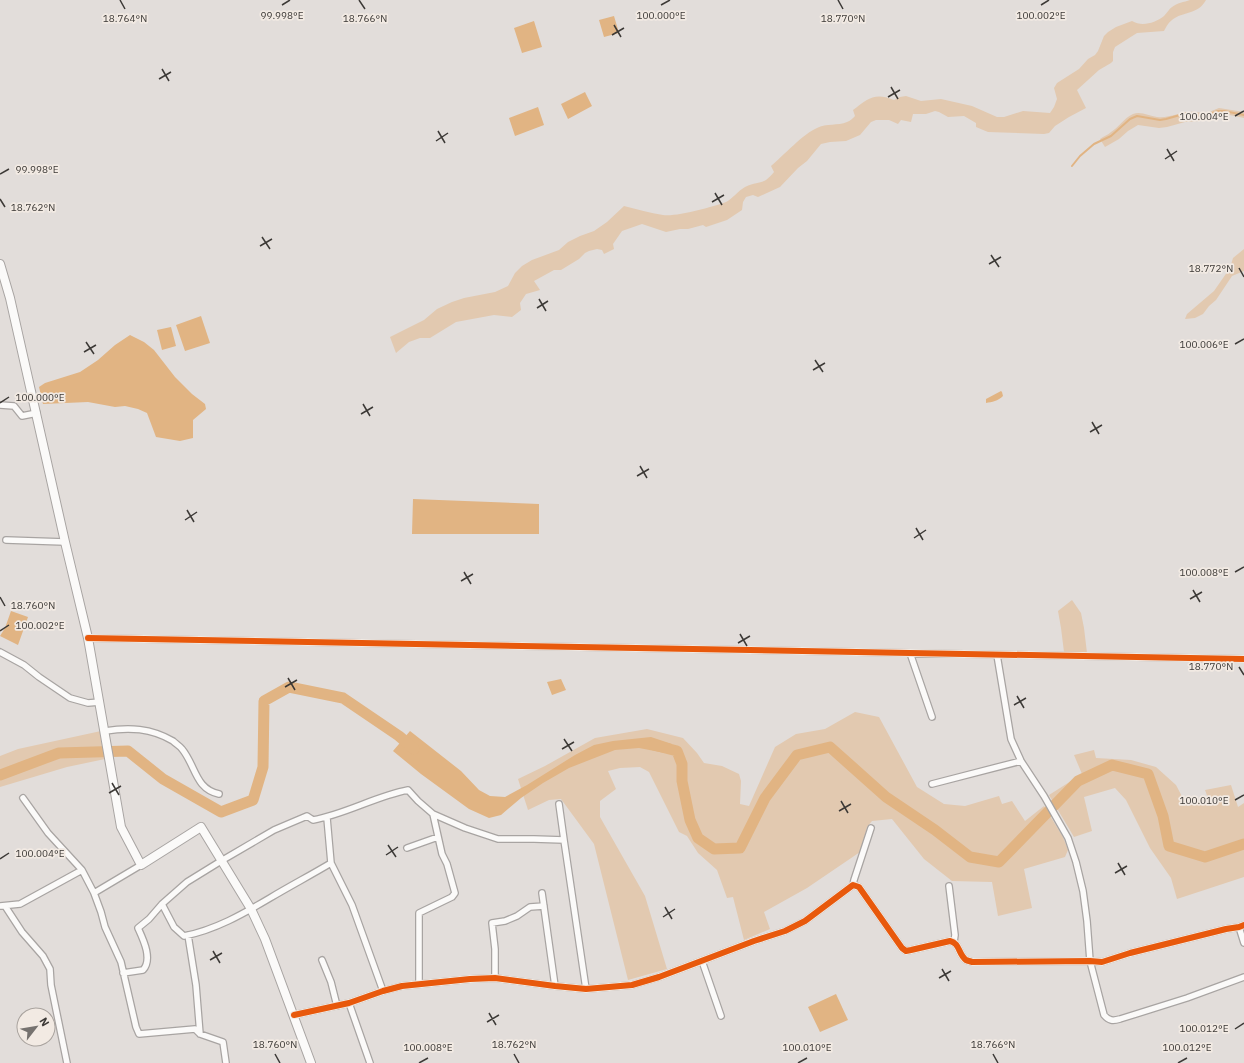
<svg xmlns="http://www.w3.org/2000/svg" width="1244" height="1063" font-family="'IBM Plex Sans',sans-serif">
<rect width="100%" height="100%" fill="#e2ddda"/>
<path fill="#e2c9b0" d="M 1190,0 L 1206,0 C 1198,15 1183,11 1172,20 C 1169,22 1166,27 1164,31 L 1137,33 L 1115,47 L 1113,52 L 1113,61 L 1111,63 L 1099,70 L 1077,90 L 1086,108 L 1069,117 L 1055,126 L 1049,133 L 1044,134 L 988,132 L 976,127 L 976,123 L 964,116 L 948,117 L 939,112 L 935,111 L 926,114 L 913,114 L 911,122 L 901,120 L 898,124 L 889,120 L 876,120 L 871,122 L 860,135 L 846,141 L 830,142 L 821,144 L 807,161 L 798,168 L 780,187 L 758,197 L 753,195 L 746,197 L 743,202 L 742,210 L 727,220 L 706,227 L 703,225 L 688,229 L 680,229 L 666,232 L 642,224 L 622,231 L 613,244 L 614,249 L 604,254 L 602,250 L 597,249 L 589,251 L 585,253 L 579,259 L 561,270 L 554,270 L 534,281 L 540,290 L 526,294 L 520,303 L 521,310 L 512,317 L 494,315 L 456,322 L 430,338 L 420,338 L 409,342 L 396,353 L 390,337 L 424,320 L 437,309 L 452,302 L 464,298 L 495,292 L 508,286 L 515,273 L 522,266 L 532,260 L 559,250 L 568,242 L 580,236 L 594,231 L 607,222 L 624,206 C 637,209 650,213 663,215 C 677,217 712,207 726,202 C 732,199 738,191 745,187 C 760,180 763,186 774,172 L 771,166 C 783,156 804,133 817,128 C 826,123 838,126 847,122 C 850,121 853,118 855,116 L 853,110 C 868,99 874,92 894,100 L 900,97 L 906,96 L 921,101 L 941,99 L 972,106 L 997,117 L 1004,117 L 1023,111 L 1050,113 L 1054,107 L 1057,99 L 1054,88 L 1057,83 L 1079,69 L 1088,59 L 1095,55 L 1098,51 L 1104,36 L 1108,32 L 1116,27 L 1132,21 C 1142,27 1155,23 1164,16 C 1167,13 1169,9 1172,7 C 1177,3 1184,2 1190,0 Z
M 1219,108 L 1244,112 L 1244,118 L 1220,113 L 1215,114 L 1200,121 L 1185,122 L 1167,127 L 1159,128 L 1138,125 L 1128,131 L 1119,139 L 1105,147 L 1100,139 C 1104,136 1108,135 1111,132 C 1119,127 1124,118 1133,114 C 1141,111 1149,116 1157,117 C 1173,119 1186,107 1204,114 Z
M 1244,249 L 1244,271 L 1232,276 L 1216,300 L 1209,306 L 1203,314 L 1195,318 L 1185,319 L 1187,314 L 1214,291 L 1230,268 L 1233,258 Z
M 1072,600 L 1081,613 L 1084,628 L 1087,653 L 1064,652 L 1061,628 L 1058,611 Z
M 855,712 L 879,717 L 917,787 L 944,804 L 965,806 L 999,796 L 1002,804 L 1012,801 L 1025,821 L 1044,806 L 1063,837 L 1068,850 L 1065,857 L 1024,869 L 1032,908 L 998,916 L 992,882 L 952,881 L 924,859 L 892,819 L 872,821 L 867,827 L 860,852 L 807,888 L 764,912 L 770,929 L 744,940 L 733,897 L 727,898 L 717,870 L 698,853 L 687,836 L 679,832 L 649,772 L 640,767 L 620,768 L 608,771 L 616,789 L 600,801 L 600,817 L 645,896 L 667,969 L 628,980 L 594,844 L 561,799 L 549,800 L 528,810 L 518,779 L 545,766 L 595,738 L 647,729 L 683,738 L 697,753 L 704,763 L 722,766 L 739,774 L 741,781 L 740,804 L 749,806 L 775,747 L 796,734 L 825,729 Z
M 101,731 L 105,759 L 67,767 L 0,787 L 0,756 L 18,749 Z
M 1094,750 L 1096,758 L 1131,760 L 1156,767 L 1176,785 L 1187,806 L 1209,801 L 1205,790 L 1231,785 L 1238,807 L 1244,803 L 1244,877 L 1177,899 L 1171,878 L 1150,848 L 1126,800 L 1115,788 L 1084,797 L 1092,831 L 1074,837 L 1049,795 L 1082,774 L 1074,755 Z"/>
<path fill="#e1b483" d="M 614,16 L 619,33 L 604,37 L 599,20 Z
M 534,21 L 542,47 L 522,53 L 514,28 Z
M 585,92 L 592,106 L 568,119 L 561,104 Z
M 538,107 L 544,125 L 515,136 L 509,118 Z
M 201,316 L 210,343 L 185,351 L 176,325 Z
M 171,327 L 176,346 L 162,350 L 157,330 Z
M 130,335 L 144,342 L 154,350 L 175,377 L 192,394 L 205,404 L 206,409 L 193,420 L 193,438 L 180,441 L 156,437 L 147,413 L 138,409 L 125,406 L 115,407 L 88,402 L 43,404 L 39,387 L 45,383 L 80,372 L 98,360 L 115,345 Z
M 1001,391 L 1002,392 L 1003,396 C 998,401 992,402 986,403 L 986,399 Z
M 413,499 L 539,504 L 539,534 L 412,534 Z
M 11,611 L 28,617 L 18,645 L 0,636 L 5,628 Z
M 561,679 L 566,690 L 552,695 L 547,682 Z
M 410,731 L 461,771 L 479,790 L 490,796 L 505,797 L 527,785 L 575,755 L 594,745 L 613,741 L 651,737 L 672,744 L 665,753 L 639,748 L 615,750 L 569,768 L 543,783 L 521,798 L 501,815 L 489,818 L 469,809 L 421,774 L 393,751 Z
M 836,994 L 848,1020 L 820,1032 L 808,1007 Z"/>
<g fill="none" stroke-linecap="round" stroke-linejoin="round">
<path stroke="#e1b483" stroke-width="2" d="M 1072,166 L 1080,156 L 1094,144 L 1111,136 L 1130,119 L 1137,116 L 1160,120 L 1166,119 L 1187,113 L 1202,117 L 1218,111 L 1224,111 L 1244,115"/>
<path stroke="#e1b483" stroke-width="11" d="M 654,745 L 677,751 L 682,764 L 682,781 L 690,820 L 698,838 L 714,849 L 740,848 L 765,798 L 797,755 L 830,747 L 886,797 L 935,830 L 970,857 L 999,862 L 1078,781 L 1112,765 L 1148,774 L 1163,816 L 1169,846 L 1205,857 L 1244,844
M 0,775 L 59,753 L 128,751 L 163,779 L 221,812 L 253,800 L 263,767 L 264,701 L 289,687 L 343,698 L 399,736 L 414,749"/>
<defs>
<path id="street" d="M 0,405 L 14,406 L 22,416 L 37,413
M 6,540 L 65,542
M 88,638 L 1244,659
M 0,652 L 24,665 L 39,677 L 70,698 L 88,703 L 100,702
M 910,653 L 932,717
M 997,655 L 1011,739 L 1021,761 L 1044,796 L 1068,838 L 1076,862 L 1083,891 L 1087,921 L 1090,961 L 1104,1015 C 1109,1021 1113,1021 1120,1019 L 1187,998 L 1244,977
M 105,731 C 129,727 151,728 173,741 C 176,744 180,746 182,749 C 196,766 195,789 219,794
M 932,784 L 1021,761
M 23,798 L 48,833 L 82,870 L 94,893 L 101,912 L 105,927 L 121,962 L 136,1027 L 139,1034 L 195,1029 L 200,1034 L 223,1042 L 226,1063
M 559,804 L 564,840
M 327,818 L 331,863 L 352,905 L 383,991
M 407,848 L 438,837
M 853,885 L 854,880 L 871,828
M 949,886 L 955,935 L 954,942
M 94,893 L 141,865
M 542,893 L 555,986
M 162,904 L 174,927 L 184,936 C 215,930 243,914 270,898 C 290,886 311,875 331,863
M 0,906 L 20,904 L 82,870
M 5,906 L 22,932 L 43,956 L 50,969 L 51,985 L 67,1063
M 1239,927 L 1244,943
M 188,935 L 196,985 L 200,1034
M 322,960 L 331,982 L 337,1006
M 702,961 L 721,1016
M 123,973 L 143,970 C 153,959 143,939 138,928 L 149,919 L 162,904 L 187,882 L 221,861 L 274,830 L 307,816 L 313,820 C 346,814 376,796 408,790 L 418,801 L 433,814 L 465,828 L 498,839 L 534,839 L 564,840 L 586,989
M 495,978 L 495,949 L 492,923 L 505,921 L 517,916 L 530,907 L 544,906
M 419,984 L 419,913 L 452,897 L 455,893 L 447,864 L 442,854 L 433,814
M 349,1003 L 370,1063
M 294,1015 L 349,1003 L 383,991 L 402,986 L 470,979 L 495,978 L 555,986 L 586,989 L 632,985 L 659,977 L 754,941 L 785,931 L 805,921 L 853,885 L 859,887 L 902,948 L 906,951 L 911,950 L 950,941 C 960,943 958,954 966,960 C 968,961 970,961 972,962 L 1090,961 L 1102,962 L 1130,953 L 1226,929 L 1239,927 L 1244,925"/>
<path id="secondary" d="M 0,264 L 10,298 L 65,542 L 88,638 L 121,827 L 141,865 L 201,827 L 251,909 L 265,939 L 311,1063"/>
</defs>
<use href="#street" stroke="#a8a4a2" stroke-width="8"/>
<use href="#secondary" stroke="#a8a4a2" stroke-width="10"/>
<use href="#street" stroke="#fbfaf9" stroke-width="5.5"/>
<use href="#secondary" stroke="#fbfaf9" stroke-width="8"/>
<defs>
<path id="cycleway" d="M 88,638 L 1244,659
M 294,1015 L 349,1003 L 383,991 L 402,986 L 470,979 L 495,978 L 555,986 L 586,989 L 632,985 L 659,977 L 754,941 L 785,931 L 805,921 L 853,885 L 859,887 L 902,948 L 906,951 L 911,950 L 950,941 C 960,943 958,954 966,960 C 968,961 970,961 972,962 L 1090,961 L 1102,962 L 1130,953 L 1226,929 L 1239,927 L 1244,925"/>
</defs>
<use href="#cycleway" stroke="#f2eae3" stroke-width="8"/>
<use href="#cycleway" stroke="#e8590c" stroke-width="6"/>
</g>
<path fill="none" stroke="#3c3936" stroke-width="1.5" d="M 120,0 L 125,9M 359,0 L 365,9M 838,0 L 843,9M 282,5 L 290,0M 661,5 L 670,0M 1041,5 L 1049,0M 614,25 L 621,37M 612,35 L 624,28M 162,69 L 169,81M 159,79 L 171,72M 891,87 L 898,99M 888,97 L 900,90M 1235,116 L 1244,111M 438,131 L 445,143M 436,141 L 448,133M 1167,149 L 1174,161M 1165,159 L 1177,151M 0,174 L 9,169M 715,193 L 722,205M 0,199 L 5,207M 712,202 L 724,195M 262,237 L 270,249M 260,246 L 272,239M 991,255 L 999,267M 989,264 L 1001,257M 1239,268 L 1244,277M 539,299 L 546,311M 537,308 L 548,301M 86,342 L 94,354M 1235,344 L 1244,339M 84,352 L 96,345M 815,360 L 823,372M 813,370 L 825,363M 0,403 L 9,397M 363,404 L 370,416M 361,414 L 373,407M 1092,422 L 1099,434M 1090,432 L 1102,425M 640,466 L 647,478M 637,476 L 649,469M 187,510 L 194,522M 185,520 L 197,512M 916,528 L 923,540M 914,538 L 926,530M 464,572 L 471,584M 1235,572 L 1244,567M 461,581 L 473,574M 1193,590 L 1200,602M 0,597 L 5,606M 1190,599 L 1202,592M 0,631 L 9,625M 740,634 L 747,646M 738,643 L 750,636M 1239,667 L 1244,675M 288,678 L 295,690M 285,687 L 297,680M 1017,696 L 1024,708M 1014,705 L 1026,698M 564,739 L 572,751M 562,749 L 574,742M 112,783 L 119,795M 109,793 L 121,786M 1235,800 L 1244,795M 841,801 L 848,813M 839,811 L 851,804M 388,845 L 396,857M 386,855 L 398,847M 0,859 L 9,853M 1118,863 L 1125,875M 1115,873 L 1127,866M 665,907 L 672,919M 663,917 L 675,909M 213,951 L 220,963M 210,960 L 222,953M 942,969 L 949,981M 939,978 L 951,971M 489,1013 L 496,1025M 487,1022 L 499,1015M 1235,1029 L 1244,1023M 275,1054 L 280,1063M 514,1054 L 519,1063M 993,1054 L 998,1063M 419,1063 L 428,1058M 798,1063 L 807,1058M 1178,1063 L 1187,1058"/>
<g font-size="10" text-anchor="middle" fill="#3c3936" stroke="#f2eae3" stroke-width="3.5" stroke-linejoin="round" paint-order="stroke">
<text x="282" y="19">99.998°E</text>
<text x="661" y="19">100.000°E</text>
<text x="1041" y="19">100.002°E</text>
<text x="125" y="22">18.764°N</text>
<text x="365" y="22">18.766°N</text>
<text x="843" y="22">18.770°N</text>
<text x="1204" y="120">100.004°E</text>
<text x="37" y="173">99.998°E</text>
<text x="33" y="211">18.762°N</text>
<text x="1211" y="272">18.772°N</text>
<text x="1204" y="348">100.006°E</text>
<text x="40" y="401">100.000°E</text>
<text x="1204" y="576">100.008°E</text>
<text x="33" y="609">18.760°N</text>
<text x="40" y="629">100.002°E</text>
<text x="1211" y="670">18.770°N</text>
<text x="1204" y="804">100.010°E</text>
<text x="40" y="857">100.004°E</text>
<text x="1204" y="1032">100.012°E</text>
<text x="275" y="1048">18.760°N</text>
<text x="514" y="1048">18.762°N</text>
<text x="993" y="1048">18.766°N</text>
<text x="428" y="1051">100.008°E</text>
<text x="807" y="1051">100.010°E</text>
<text x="1187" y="1051">100.012°E</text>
</g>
<g transform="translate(36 1027) rotate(59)"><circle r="19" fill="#f2eae3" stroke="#a9a39e"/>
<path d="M0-3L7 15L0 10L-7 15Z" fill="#76726f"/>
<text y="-6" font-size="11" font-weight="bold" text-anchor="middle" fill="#3c3936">N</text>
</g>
</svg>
